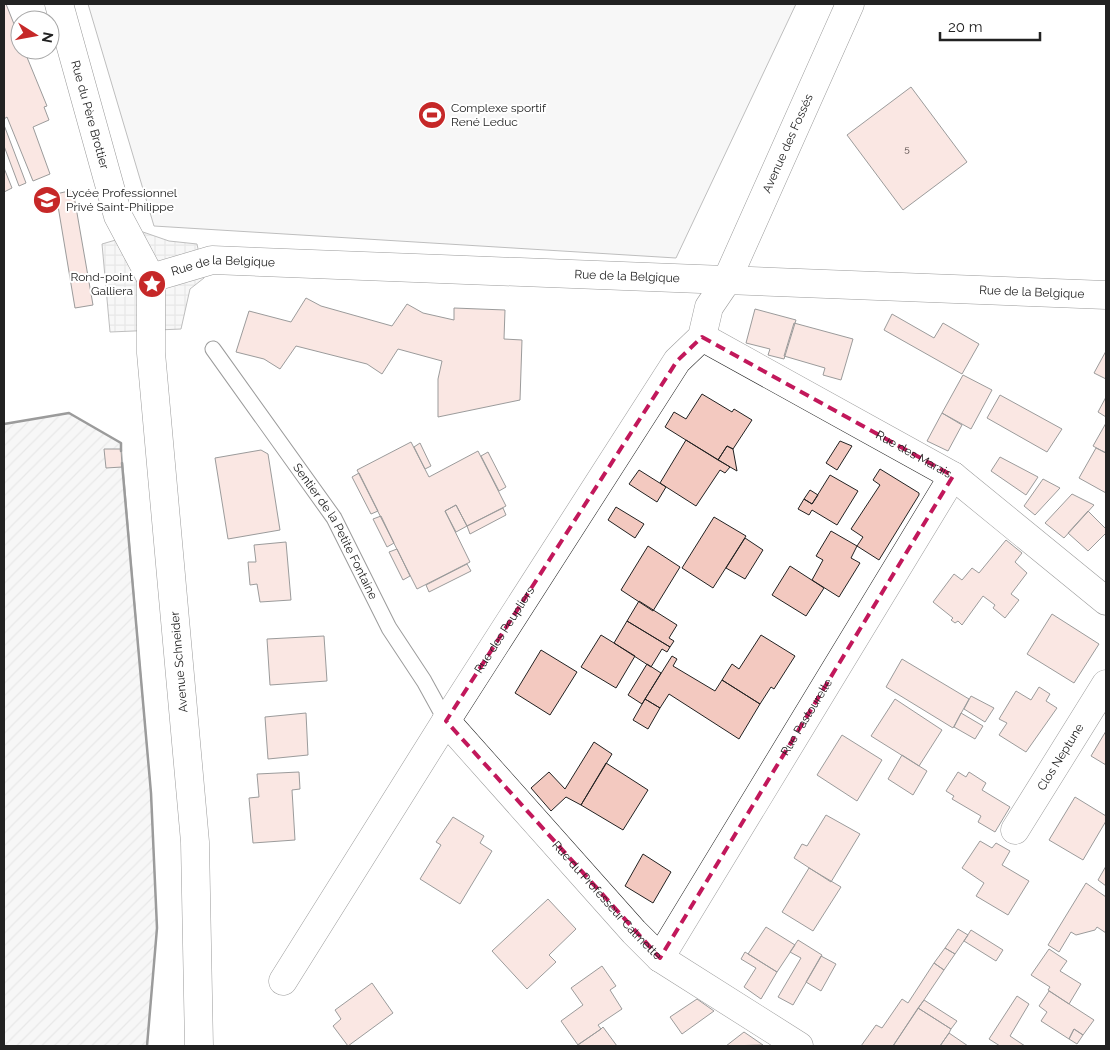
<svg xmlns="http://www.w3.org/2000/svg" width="1110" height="1050" font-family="Raleway,sans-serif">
<defs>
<pattern id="garden-furrows" width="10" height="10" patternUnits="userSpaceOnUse" patternTransform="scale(1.25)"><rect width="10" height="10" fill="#eee"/><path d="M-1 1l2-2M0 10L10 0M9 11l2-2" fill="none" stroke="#ccc"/></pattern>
<pattern id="plaza-grid" width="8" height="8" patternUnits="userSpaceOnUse" patternTransform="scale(1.25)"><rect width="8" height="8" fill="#ededed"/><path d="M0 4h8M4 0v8" fill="none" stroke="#cbcbcb"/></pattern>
</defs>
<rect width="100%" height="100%" fill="#fff"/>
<path fill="#eee" stroke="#6f6f6f" d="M 88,4 L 796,4 L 676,258 L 154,226 Z"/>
<path fill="url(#garden-furrows)" stroke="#6f6f6f" d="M 69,413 L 121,443 L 151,793 L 157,928 L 147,1046 L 4,1046 L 4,424 Z"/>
<path fill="url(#plaza-grid)" stroke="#6f6f6f" d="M 143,232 L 169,241 L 197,244 L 204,278 L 190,289 L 181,329 L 110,332 L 102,244 Z"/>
<path fill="#f3c9c0" stroke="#222" d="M 4,4 L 6,4 L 20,39 L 20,50 L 24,50 L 47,106 L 44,107 L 49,120 L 33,127 L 50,174 L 33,181 L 7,117 L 4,119 Z
M 911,87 L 967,162 L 903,210 L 847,135 Z
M 4,125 L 26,183 L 19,186 L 4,146 Z
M 4,168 L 12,188 L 4,192 Z
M 73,190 L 93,305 L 75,308 L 56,194 Z
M 306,298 L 321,306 L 392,326 L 407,304 L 423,313 L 454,320 L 454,308 L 505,310 L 504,339 L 522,340 L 520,400 L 438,417 L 438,379 L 442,361 L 398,349 L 382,374 L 367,364 L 296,346 L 280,369 L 264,359 L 236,352 L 249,311 L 291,322 Z
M 755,309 L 796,320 L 784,359 L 768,355 L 770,349 L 746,343 Z
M 892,314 L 934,338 L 943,323 L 979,344 L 962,374 L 884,330 Z
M 794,323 L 853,339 L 841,380 L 823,375 L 825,368 L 784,356 Z
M 1106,351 L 1106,379 L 1094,373 Z
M 963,375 L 992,390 L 971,429 L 942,413 Z
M 702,394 L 732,412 L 734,409 L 752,420 L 733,449 L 727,446 L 718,460 L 665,427 L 674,412 L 686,419 Z
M 1000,395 L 1062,429 L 1047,452 L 987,418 Z
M 1106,397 L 1106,417 L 1098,412 Z
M 942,413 L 962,425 L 948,451 L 927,441 Z
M 1106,423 L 1106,453 L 1093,446 Z
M 686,440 L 730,467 L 725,473 L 720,470 L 696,506 L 660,483 Z
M 840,441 L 852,446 L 837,470 L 826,463 Z
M 411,442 L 429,477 L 478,451 L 506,506 L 467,526 L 456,505 L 445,511 L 470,562 L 417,589 L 357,470 Z
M 420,443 L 431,466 L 425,469 L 414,447 Z
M 727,446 L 733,449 L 737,471 L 718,460 Z
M 1096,448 L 1106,453 L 1106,493 L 1079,478 Z
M 104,449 L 121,449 L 122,467 L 106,468 Z
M 261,450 L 268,454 L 280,530 L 228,539 L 215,458 Z
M 488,452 L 506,487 L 499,491 L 481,456 Z
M 1000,457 L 1038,477 L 1026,495 L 991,471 Z
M 880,469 L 919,493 L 919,495 L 879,560 L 857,546 L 863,537 L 851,529 L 880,485 L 873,480 Z
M 639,470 L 666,487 L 657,502 L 629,484 Z
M 359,473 L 378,511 L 371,514 L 352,477 Z
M 830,475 L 858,491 L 837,525 L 812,510 L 809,515 L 798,509 L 804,499 L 812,504 Z
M 1043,479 L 1060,488 L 1035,515 L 1024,506 Z
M 810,490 L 818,495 L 812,504 L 804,499 Z
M 1072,494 L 1094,505 L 1064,538 L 1045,523 Z
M 456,505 L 467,526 L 456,532 L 445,511 Z
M 616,507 L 644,524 L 635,538 L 608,520 Z
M 503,508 L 506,515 L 470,534 L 467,526 Z
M 1088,511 L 1106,529 L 1106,533 L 1088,551 L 1068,533 Z
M 381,516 L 394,543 L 387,547 L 373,519 Z
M 714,517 L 746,536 L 713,588 L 682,568 Z
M 831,531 L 857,546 L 851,558 L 860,563 L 839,597 L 812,580 L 823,560 L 816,556 Z
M 745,538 L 763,550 L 745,579 L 726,568 Z
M 1006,540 L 1022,553 L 1015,562 L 1027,573 L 1011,594 L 1019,600 L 1005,618 L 993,608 L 995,605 L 983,596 L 962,625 L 958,621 L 955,623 L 951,620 L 953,618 L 933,602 L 954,574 L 962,580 L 972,568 L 979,573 Z
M 286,542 L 291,600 L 260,602 L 257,584 L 250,585 L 248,562 L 256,562 L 254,545 Z
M 648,546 L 680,567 L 653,611 L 621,590 Z
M 397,549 L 410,576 L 403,580 L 389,552 Z
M 467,564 L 471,571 L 429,592 L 426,585 Z
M 790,566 L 824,588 L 806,616 L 772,595 Z
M 639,601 L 677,625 L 669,638 L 674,641 L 670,647 L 627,621 Z
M 1052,614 L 1099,644 L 1074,683 L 1027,654 Z
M 627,621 L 670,647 L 667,652 L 662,649 L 651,667 L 614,643 Z
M 601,635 L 635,656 L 616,688 L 581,667 Z
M 761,635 L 795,656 L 774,689 L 771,687 L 760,704 L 722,680 L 732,664 L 739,669 Z
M 324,636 L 327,681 L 270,685 L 267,639 Z
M 541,650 L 577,672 L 550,715 L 515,693 Z
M 672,656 L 677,659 L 673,666 L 715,691 L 722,680 L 760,704 L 739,739 L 669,694 L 660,708 L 645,699 Z
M 902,659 L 969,699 L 953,728 L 886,687 Z
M 647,664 L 661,673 L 642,704 L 628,695 Z
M 1039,687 L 1050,694 L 1046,701 L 1057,708 L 1026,752 L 999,735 L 1007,723 L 999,719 L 1016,691 L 1031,700 Z
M 971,696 L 994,708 L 985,722 L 964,709 Z
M 645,699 L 660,708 L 648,729 L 633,720 Z
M 895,699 L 942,730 L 919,766 L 871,736 Z
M 306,713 L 308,755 L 268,759 L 265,717 Z
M 961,713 L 983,726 L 975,739 L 954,727 Z
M 1106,731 L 1106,765 L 1091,756 Z
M 842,735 L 882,760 L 857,801 L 817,775 Z
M 594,742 L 612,754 L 581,805 L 566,797 L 551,811 L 531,788 L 549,772 L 565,789 Z
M 902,755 L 927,771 L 913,795 L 888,779 Z
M 606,763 L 648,790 L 623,830 L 581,805 Z
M 299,772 L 300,789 L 292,790 L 295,840 L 253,843 L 249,798 L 259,797 L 257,774 Z
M 958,772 L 966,777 L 969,772 L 986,783 L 982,790 L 1010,807 L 995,832 L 978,822 L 981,816 L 952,799 L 954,796 L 946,791 Z
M 1075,797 L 1106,816 L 1106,821 L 1083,860 L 1049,840 Z
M 826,815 L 860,834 L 831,882 L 794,858 L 802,844 L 807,846 Z
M 453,817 L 484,836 L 480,843 L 492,851 L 460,904 L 420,879 L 441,845 L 436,842 Z
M 980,841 L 992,848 L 996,843 L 1010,851 L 1002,865 L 1029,881 L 1008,915 L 976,896 L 984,883 L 962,868 Z
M 643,854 L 671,872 L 653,903 L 625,886 Z
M 1106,866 L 1106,886 L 1098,880 Z
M 809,868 L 841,887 L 813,931 L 782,912 Z
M 1086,883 L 1106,897 L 1106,933 L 1097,927 L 1095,930 L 1076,935 L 1071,932 L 1059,952 L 1048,945 Z
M 548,899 L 576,929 L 549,955 L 556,962 L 527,989 L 492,951 Z
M 766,927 L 795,945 L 777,972 L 748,954 Z
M 958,929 L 968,935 L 955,954 L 945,948 Z
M 971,930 L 1003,950 L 996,961 L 964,941 Z
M 798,940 L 822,955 L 793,1005 L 778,997 L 801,958 L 790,952 Z
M 945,948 L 955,954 L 944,970 L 934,963 Z
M 1049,949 L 1067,961 L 1060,971 L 1081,984 L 1069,1004 L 1048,990 L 1050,987 L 1031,975 Z
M 745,952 L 777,972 L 761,999 L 744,987 L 756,968 L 741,959 Z
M 821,956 L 836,964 L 821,991 L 806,982 Z
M 934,963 L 944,970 L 893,1046 L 861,1046 L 876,1025 L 882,1028 L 902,999 L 908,1003 Z
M 602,966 L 616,986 L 610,990 L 622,1009 L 598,1025 L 601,1029 L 578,1045 L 561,1021 L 583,1005 L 571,988 Z
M 372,983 L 393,1013 L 348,1046 L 333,1026 L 341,1019 L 335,1010 Z
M 1049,991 L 1094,1020 L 1083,1035 L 1074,1029 L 1069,1039 L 1041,1021 L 1047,1012 L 1039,1006 Z
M 1017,996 L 1029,1004 L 1010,1036 L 1025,1046 L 1000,1046 L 989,1039 Z
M 697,999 L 714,1011 L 682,1034 L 670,1017 Z
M 924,1000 L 957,1021 L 951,1029 L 918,1008 Z
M 918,1008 L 951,1029 L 949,1033 L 940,1046 L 893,1046 Z
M 603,1027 L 617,1046 L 576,1046 L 601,1029 Z
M 1074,1029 L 1083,1035 L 1077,1044 L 1069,1039 Z
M 744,1032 L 763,1045 L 726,1046 Z
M 949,1033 L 968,1046 L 940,1046 Z"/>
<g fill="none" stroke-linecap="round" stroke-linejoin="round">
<defs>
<g id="service">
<path id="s1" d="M 213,349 L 334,518 L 389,628 L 424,681 L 446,721"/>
</g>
<g id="minor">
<path id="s2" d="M 59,4 L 118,216 L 151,278"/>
<path id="s3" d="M 702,337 L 953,476 L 1106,601"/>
<path id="s4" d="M 446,721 L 634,932 L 660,958 L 799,1046"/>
<path id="s5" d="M 1015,830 L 1106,684"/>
<path id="s6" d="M 660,958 L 953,476"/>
<path id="s7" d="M 283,981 L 446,721 L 677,361 L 702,337 L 709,307 L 726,282 L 850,4"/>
</g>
<g id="tertiary">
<path id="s8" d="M 199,1046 L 195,842 L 151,353 L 151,278 L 212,260 L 1106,295"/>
</g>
</defs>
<use href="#service" stroke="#222" stroke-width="17"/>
<use href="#minor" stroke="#222" stroke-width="29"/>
<use href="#tertiary" stroke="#222" stroke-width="29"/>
<use href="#service" stroke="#fff" stroke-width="15"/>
<use href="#minor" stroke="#fff" stroke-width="28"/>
<use href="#tertiary" stroke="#fff" stroke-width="28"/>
<path stroke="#222" stroke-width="2.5" d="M 4,424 L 69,413 L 121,443 L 121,451
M 122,463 L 151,793 L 157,928 L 147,1046"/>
</g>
<path d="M0 0H1110V1050H0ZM 702,337 L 953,476 L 660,958 L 446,721 L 677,361 Z" fill="#fff" fill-opacity=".55" fill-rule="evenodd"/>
<path fill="none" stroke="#c2185b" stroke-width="4" stroke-dasharray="10 6" stroke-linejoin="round" d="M 702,337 L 953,476 L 660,958 L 446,721 L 677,361 Z"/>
<defs>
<symbol id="stadium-disc" viewBox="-11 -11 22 22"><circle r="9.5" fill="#c62828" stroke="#fff"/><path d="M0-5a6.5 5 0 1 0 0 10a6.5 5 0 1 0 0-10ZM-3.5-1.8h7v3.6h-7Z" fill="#fff"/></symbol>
<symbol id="school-disc" viewBox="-11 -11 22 22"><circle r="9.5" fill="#c62828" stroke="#fff"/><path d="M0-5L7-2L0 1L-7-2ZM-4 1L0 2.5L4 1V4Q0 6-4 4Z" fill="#fff"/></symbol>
<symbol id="sight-disc" viewBox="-11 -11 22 22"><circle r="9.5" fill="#c62828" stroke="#fff"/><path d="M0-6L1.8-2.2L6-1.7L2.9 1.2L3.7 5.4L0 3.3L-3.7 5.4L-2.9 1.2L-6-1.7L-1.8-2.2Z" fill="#fff"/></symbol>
</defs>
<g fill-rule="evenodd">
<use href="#stadium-disc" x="416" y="99" width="32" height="32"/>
<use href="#school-disc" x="31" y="184" width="32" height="32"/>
<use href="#sight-disc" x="136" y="268" width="32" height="32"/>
</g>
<g text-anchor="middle" stroke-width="4" stroke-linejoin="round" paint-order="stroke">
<g font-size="10" fill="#564c4a">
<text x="907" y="152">5</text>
</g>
<g font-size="12" fill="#222" stroke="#fff" text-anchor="start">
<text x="451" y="112">Complexe sportif<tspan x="451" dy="14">René Leduc</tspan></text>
<text x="66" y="197">Lycée Professionnel<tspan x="66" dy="14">Privé Saint-Philippe</tspan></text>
<text x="133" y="281" text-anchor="end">Rond-point<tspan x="133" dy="14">Galliera</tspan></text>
</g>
<g font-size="12" fill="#222" stroke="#fff">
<text dy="4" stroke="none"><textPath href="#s2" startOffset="115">Rue du Père Brottier</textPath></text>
<text dy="4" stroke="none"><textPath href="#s7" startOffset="982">Avenue des Fossés</textPath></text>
<text dy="4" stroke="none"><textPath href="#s8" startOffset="844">Rue de la Belgique</textPath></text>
<text dy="4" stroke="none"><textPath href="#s8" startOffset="1249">Rue de la Belgique</textPath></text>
<text dy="4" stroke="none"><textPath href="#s8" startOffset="1654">Rue de la Belgique</textPath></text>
<text dy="4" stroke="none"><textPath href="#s3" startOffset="242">Rue des Marais</textPath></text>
<text dy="4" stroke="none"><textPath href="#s1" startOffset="220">Sentier de la Petite Fontaine</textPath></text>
<text dy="4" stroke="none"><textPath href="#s7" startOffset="415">Rue des Peupliers</textPath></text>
<text transform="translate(179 662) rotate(-95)" y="4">Avenue Schneider</text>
<text dy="4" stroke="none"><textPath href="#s6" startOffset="282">Rue Pastourelle</textPath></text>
<text dy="4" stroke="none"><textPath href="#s5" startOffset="86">Clos Neptune</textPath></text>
<text dy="4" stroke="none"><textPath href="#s4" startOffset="241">Rue du Professeur Calmette</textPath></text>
</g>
</g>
<rect width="1110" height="1050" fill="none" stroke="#222222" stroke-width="10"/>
<g transform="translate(35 35) rotate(101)"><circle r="24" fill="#ffffff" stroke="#a7a7a7"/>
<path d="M0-4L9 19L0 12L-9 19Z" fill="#c62828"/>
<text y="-8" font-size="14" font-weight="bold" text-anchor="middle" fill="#222222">N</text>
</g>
<path d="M940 32v8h100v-8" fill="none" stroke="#222222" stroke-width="2.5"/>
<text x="948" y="32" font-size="15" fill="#222222" stroke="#ffffff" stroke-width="4" paint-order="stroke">20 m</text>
</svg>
